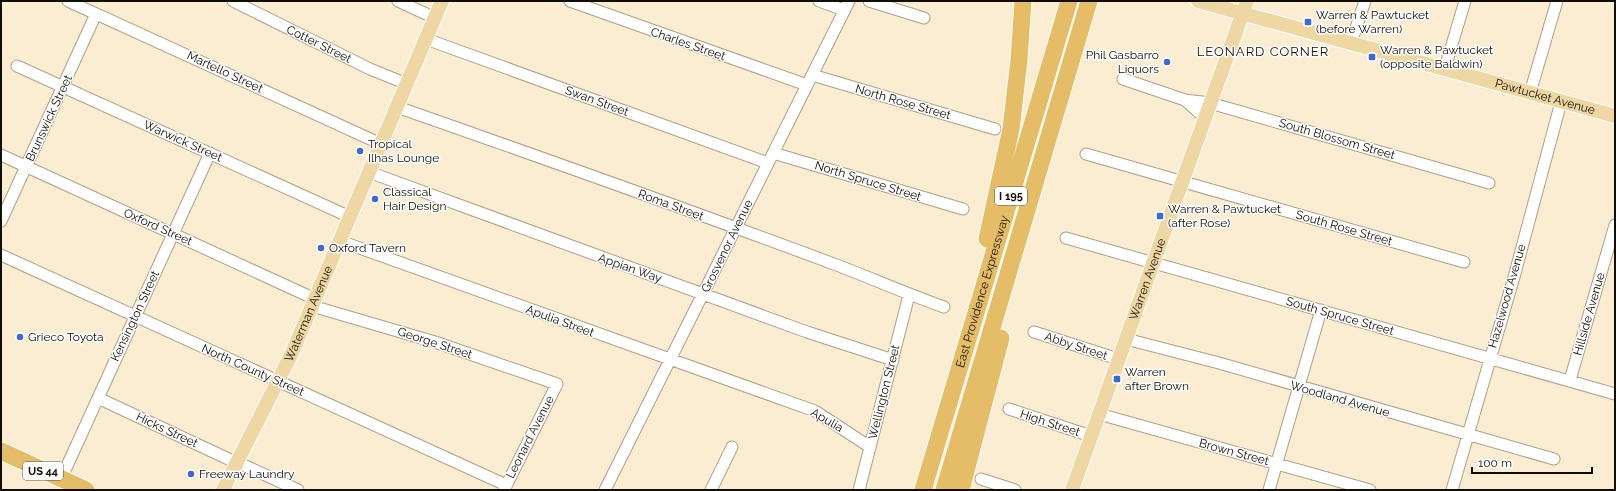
<svg xmlns="http://www.w3.org/2000/svg" width="1616" height="491" font-family="Raleway,sans-serif">
<rect width="100%" height="100%" fill="#fbedd1"/>
<g fill="none" stroke-linecap="round" stroke-linejoin="round">
<defs>
<path id="minor" d="M 68,1 L 381,144
M 233,1 L 370,69 L 407,84
M 398,1 L 435,18
M 570,1 L 807,85
M 819,1 L 844,10
M 869,1 L 924,18
M 426,39 L 768,163
M 1351,43 L 1365,1
M 17,66 L 350,217
M 1445,68 L 1465,1
M 812,75 L 995,129
M 1123,79 L 1185,100
M 1530,93 L 1557,1
M 397,107 C 543,158 689,210 834,264 C 871,278 907,294 944,307
M 1205,118 L 1185,100 L 1210,103 L 1489,183
M 773,153 L 963,209
M 1086,154 L 1464,262
M 1,155 L 315,299
M 369,172 L 807,332 L 893,360
M 1,221 L 96,14
M 1066,238 L 1615,394
M 340,241 L 815,411 L 870,447
M 1,255 L 506,485
M 312,306 L 435,342 L 557,384 L 504,490
M 1034,332 L 1118,359
M 1126,339 L 1219,363 L 1554,459
M 1570,380 L 1615,225
M 98,398 L 237,463
M 1009,409 L 1091,436
M 1099,414 L 1370,490
M 237,462 L 298,490
M 61,479 L 210,153
M 981,479 L 1015,490
M 605,490 L 849,1
M 711,490 L 732,447
M 859,490 L 909,295
M 1269,490 L 1321,310
M 1452,490 L 1514,277 L 1561,102"/>
<g id="major">
<path id="s1" d="M 1198,1 L 1615,116"/>
<path id="s2" d="M 223,490 L 291,355 L 442,1"/>
<path id="s3" d="M 1072,490 L 1247,1"/>
</g>
<g id="highway">
<path d="M 987,239 L 1011,129 L 1019,60 L 1023,1"/>
<path d="M 1,451 L 86,490"/>
<path id="s4" d="M 923,490 L 1069,1"/>
<path d="M 944,490 L 1089,1"/>
<path d="M 961,490 L 1001,338"/>
</g>
</defs>
<use href="#minor" stroke="#ada087" stroke-width="13"/>
<use href="#major" stroke="#fff" stroke-width="16"/>
<use href="#highway" stroke="#fff" stroke-width="19"/>
<use href="#minor" stroke="#fff" stroke-width="11"/>
<use href="#major" stroke="#efd7a3" stroke-width="14"/>
<use href="#highway" stroke="#e5bd66" stroke-width="17"/>
</g>
<g fill="#3c69da" stroke="#fff" stroke-width="1.5">
<rect x="1304" y="18" width="8" height="8" rx="2"/>
<rect x="1368" y="53" width="8" height="8" rx="2"/>
<circle cx="1167" cy="62" r="4"/>
<circle cx="360" cy="151" r="4"/>
<circle cx="375" cy="199" r="4"/>
<rect x="1156" y="212" width="8" height="8" rx="2"/>
<circle cx="321" cy="248" r="4"/>
<circle cx="20" cy="337" r="4"/>
<rect x="1113" y="375" width="8" height="8" rx="2"/>
<circle cx="191" cy="474" r="4"/>
</g>
<g text-anchor="middle" stroke-width="3" stroke-linejoin="round" paint-order="stroke">
<g fill="#fff" stroke="#595650" stroke-width="1">
<rect x="995" y="187" width="32" height="18" rx="3"/>
<rect x="23" y="462" width="40" height="18" rx="3"/>
</g>
<g font-size="11" font-weight="bold" fill="#120e05">
<text x="1011" y="200">I 195</text>
<text x="43" y="475">US 44</text>
</g>
<g font-size="12" fill="#120e05" stroke="#fff" text-anchor="start">
<text x="1316" y="19">Warren &amp; Pawtucket<tspan x="1316" dy="14">(before Warren)</tspan></text>
<text x="1380" y="54">Warren &amp; Pawtucket<tspan x="1380" dy="14">(opposite Baldwin)</tspan></text>
<text x="1159" y="59" text-anchor="end">Phil Gasbarro<tspan x="1159" dy="14">Liquors</tspan></text>
<text x="368" y="148">Tropical<tspan x="368" dy="14">Ilhas Lounge</tspan></text>
<text x="383" y="196">Classical<tspan x="383" dy="14">Hair Design</tspan></text>
<text x="1168" y="213">Warren &amp; Pawtucket<tspan x="1168" dy="14">(after Rose)</tspan></text>
<text x="329" y="252">Oxford Tavern</text>
<text x="28" y="341">Grieco Toyota</text>
<text x="1125" y="376">Warren<tspan x="1125" dy="14">after Brown</tspan></text>
<text x="199" y="478">Freeway Laundry</text>
</g>
<g font-size="12" fill="#120e05" stroke="#fff">
<text transform="translate(319 44) rotate(26)" y="4">Cotter Street</text>
<text transform="translate(688 44) rotate(19)" y="4">Charles Street</text>
<text transform="translate(225 72) rotate(25)" y="4">Martello Street</text>
<text dy="4" stroke="none"><textPath href="#s1" startOffset="360">Pawtucket Avenue</textPath></text>
<text transform="translate(597 101) rotate(20)" y="4">Swan Street</text>
<text transform="translate(903 102) rotate(16)" y="4">North Rose Street</text>
<text transform="translate(49 118) rotate(-65)" y="4">Brunswick Street</text>
<text transform="translate(1337 139) rotate(16)" y="4">South Blossom Street</text>
<text transform="translate(183 141) rotate(24)" y="4">Warwick Street</text>
<text transform="translate(868 181) rotate(17)" y="4">North Spruce Street</text>
<text transform="translate(671 205) rotate(20)" y="4">Roma Street</text>
<text transform="translate(158 227) rotate(24)" y="4">Oxford Street</text>
<text transform="translate(1344 228) rotate(16)" y="4">South Rose Street</text>
<text transform="translate(727 246) rotate(-64)" y="4">Grosvenor Avenue</text>
<text transform="translate(630 268) rotate(19)" y="4">Appian Way</text>
<text dy="4" stroke="none"><textPath href="#s3" startOffset="224">Warren Avenue</textPath></text>
<text dy="4" stroke="none"><textPath href="#s4" startOffset="207">East Providence Expressway</textPath></text>
<text transform="translate(1507 296) rotate(-74)" y="4">Hazelwood Avenue</text>
<text dy="4" stroke="none"><textPath href="#s2" startOffset="196">Waterman Avenue</textPath></text>
<text transform="translate(1589 314) rotate(-74)" y="4">Hillside Avenue</text>
<text transform="translate(135 316) rotate(-65)" y="4">Kensington Street</text>
<text transform="translate(1340 316) rotate(16)" y="4">South Spruce Street</text>
<text transform="translate(560 321) rotate(20)" y="4">Apulia Street</text>
<text transform="translate(435 343) rotate(18)" y="4">George Street</text>
<text transform="translate(1076 346) rotate(18)" y="4">Abby Street</text>
<text transform="translate(253 370) rotate(24)" y="4">North County Street</text>
<text transform="translate(884 392) rotate(-76)" y="4">Wellington Street</text>
<text transform="translate(1340 399) rotate(16)" y="4">Woodland Avenue</text>
<text transform="translate(827 420) rotate(30)" y="4">Apulia</text>
<text transform="translate(1050 423) rotate(18)" y="4">High Street</text>
<text transform="translate(167 430) rotate(25)" y="4">Hicks Street</text>
<text transform="translate(530 437) rotate(-63)" y="4">Leonard Avenue</text>
<text transform="translate(1234 452) rotate(15)" y="4">Brown Street</text>
</g>
<g font-size="13" letter-spacing="1" fill="#120e05" stroke="#fff">
<text x="1263" y="56">LEONARD CORNER</text>
</g>
</g>
<rect width="1616" height="491" fill="none" stroke="#120e05" stroke-width="4"/>
<path d="M1472 467v6h120v-6" fill="none" stroke="#120e05" stroke-width="2"/>
<text x="1478" y="467" font-size="12" fill="#120e05" stroke="#ffffff" stroke-width="3" paint-order="stroke">100 m</text>
</svg>
